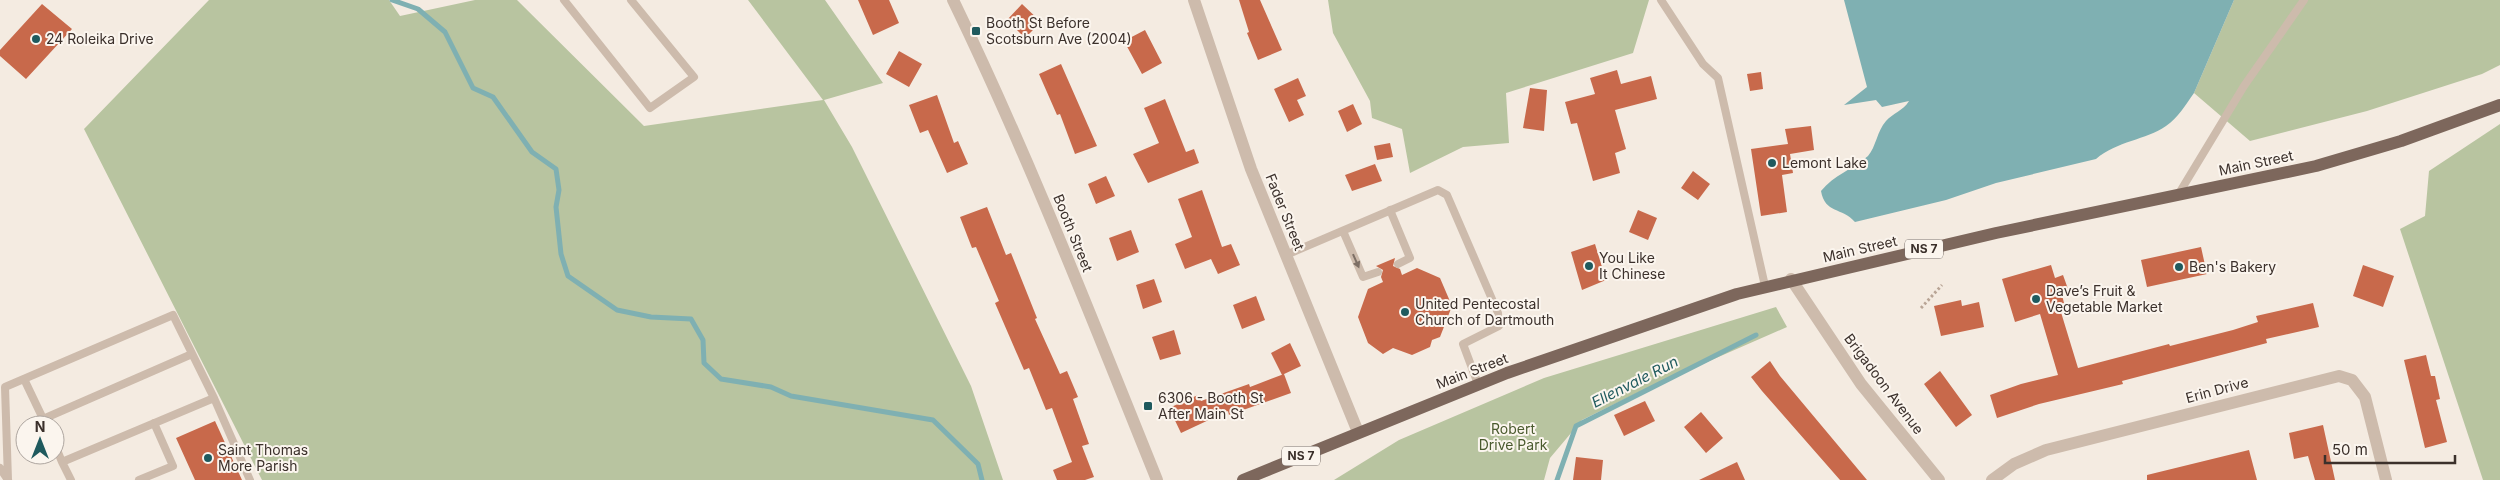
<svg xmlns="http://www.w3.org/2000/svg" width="2500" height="480" font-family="Inter,sans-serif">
<rect width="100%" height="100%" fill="#f4ebe1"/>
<path fill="#b8c4a0" d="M 209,0 L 389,0 L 400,16 L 475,0 L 517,0 L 644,126 L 823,100 L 748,0 L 825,0 L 883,83 L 824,100 L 852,147 L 971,386 L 1003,480 L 262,480 L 84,129 Z
M 1328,0 L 1649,0 L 1633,53 L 1506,93 L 1509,143 L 1463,147 L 1410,173 L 1402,129 L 1372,118 L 1370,101 L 1333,33 Z
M 2234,0 L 2500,0 L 2500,65 L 2482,74 L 2367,111 L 2250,141 L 2194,93 Z
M 2500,124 L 2500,480 L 2483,480 L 2400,229 L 2425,216 L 2429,171 Z
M 1776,307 L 1787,327 L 1641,391 L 1582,420 L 1550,458 L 1544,480 L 1334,480 L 1399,440 L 1544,378 Z"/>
<path fill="#7fb0b2" d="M 1844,0 L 2234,0 L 2194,93 C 2186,104 2178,118 2166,126 C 2146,140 2117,141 2096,159 L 1996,183 L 1946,200 L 1855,222 C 1842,207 1825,214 1821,191 C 1834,175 1853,169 1868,156 C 1876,147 1877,131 1886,121 C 1893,113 1903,111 1909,101 L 1882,107 L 1876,100 L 1844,105 L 1867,87 Z"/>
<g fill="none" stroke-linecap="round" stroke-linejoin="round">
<path stroke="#7fb0b2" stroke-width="5" d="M 392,0 L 418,9 L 445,32 L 473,88 L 493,97 L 532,152 L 556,169 L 559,190 L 556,207 L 561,254 L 568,276 L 617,310 L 651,317 L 691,319 L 703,340 L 704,363 L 721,379 L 771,387 L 791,396 L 933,420 L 978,464 L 982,480
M 1557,480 L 1576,426 L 1756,335"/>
</g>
<path fill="#c8694b" d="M 858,0 L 889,0 L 899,23 L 873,35 Z
M 1239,0 L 1260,0 L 1282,50 L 1258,60 L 1247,33 L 1249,32 Z
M 42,4 L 72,29 L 26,79 L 0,56 L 0,50 Z
M 1022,4 L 1041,22 L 1025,38 L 1007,20 Z
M 1145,30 L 1162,63 L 1142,74 L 1124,41 Z
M 899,51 L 922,64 L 909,87 L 886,74 Z
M 1061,64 L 1097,146 L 1075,154 L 1060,114 L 1057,115 L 1039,74 Z
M 1617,70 L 1621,84 L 1651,76 L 1657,99 L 1615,110 L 1626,149 L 1615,153 L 1620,173 L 1593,181 L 1577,123 L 1571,124 L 1565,102 L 1595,94 L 1590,78 Z
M 1761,72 L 1763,89 L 1750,91 L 1747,74 Z
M 1298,78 L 1306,96 L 1297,100 L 1304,115 L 1289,122 L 1274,89 Z
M 1530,88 L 1547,90 L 1544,131 L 1523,128 Z
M 937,95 L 954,143 L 958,141 L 968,164 L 947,173 L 928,130 L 920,133 L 909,105 Z
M 1165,99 L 1186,152 L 1194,149 L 1199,163 L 1148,183 L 1133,154 L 1159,143 L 1144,108 Z
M 1353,104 L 1362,124 L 1347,132 L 1338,111 Z
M 1811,126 L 1814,150 L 1790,154 L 1793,173 L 1782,175 L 1787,212 L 1761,216 L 1751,149 L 1788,144 L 1785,129 Z
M 1390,143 L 1393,157 L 1377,160 L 1374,146 Z
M 1375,164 L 1382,181 L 1352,191 L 1345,175 Z
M 1693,171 L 1710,184 L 1698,200 L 1681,188 Z
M 1106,176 L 1115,196 L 1096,204 L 1088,184 Z
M 1202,190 L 1222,247 L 1231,244 L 1240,265 L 1218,274 L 1211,259 L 1185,269 L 1175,244 L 1192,237 L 1178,199 Z
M 987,207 L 1006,255 L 1011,253 L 1037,318 L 1035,319 L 1060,374 L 1067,371 L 1078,397 L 1073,399 L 1089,444 L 1082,446 L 1094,477 L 1085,480 L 1057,480 L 1053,470 L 1072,462 L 1052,408 L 1046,410 L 1029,368 L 1024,370 L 995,303 L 999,301 L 976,247 L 972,248 L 960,217 Z
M 1638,210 L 1657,218 L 1648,240 L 1629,232 Z
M 1131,230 L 1139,252 L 1117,261 L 1109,238 Z
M 1595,244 L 1606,280 L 1582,290 L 1571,252 Z
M 2201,247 L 2207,274 L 2147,287 L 2141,260 Z
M 1395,258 L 1393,266 L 1400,269 L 1402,275 L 1417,268 L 1440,278 L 1452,306 L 1440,337 L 1432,340 L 1430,347 L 1412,355 L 1393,348 L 1383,354 L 1368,343 L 1358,317 L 1368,289 L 1383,282 L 1381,277 L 1383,270 L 1376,266 Z
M 2051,265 L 2055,278 L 2063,275 L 2068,289 L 2061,291 L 2065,307 L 2060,309 L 2078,368 L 2169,344 L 2170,346 L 2233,330 L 2258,322 L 2256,316 L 2313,303 L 2319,327 L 2266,339 L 2267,343 L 2122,381 L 2123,384 L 2039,404 L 1997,418 L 1990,395 L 2021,384 L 2058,375 L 2040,314 L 2015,322 L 2002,279 Z
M 2363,265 L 2394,276 L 2383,307 L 2353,296 Z
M 1154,279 L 1162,302 L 1143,309 L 1136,285 Z
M 1256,296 L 1265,320 L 1242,329 L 1233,305 Z
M 1961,300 L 1962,306 L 1979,302 L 1984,327 L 1941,336 L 1934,306 Z
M 1174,330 L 1181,354 L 1160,360 L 1152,337 Z
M 1290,343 L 1301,366 L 1282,375 L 1271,353 Z
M 2426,355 L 2431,376 L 2435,376 L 2440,399 L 2436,400 L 2447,442 L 2425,448 L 2404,360 Z
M 1770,361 L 1780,376 L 1867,480 L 1840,480 L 1762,391 L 1751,377 Z
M 1940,371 L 1972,415 L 1956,427 L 1924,384 Z
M 1284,374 L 1291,393 L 1229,415 L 1228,411 L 1181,433 L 1169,408 L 1198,395 L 1201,401 L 1249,384 L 1250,387 Z
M 1645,401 L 1655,421 L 1624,436 L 1614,415 Z
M 1701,412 L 1723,438 L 1706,453 L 1684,427 Z
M 215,421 L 242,480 L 195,480 L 176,438 Z
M 2323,425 L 2335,480 L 2315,480 L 2308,456 L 2294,459 L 2289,433 Z
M 2249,450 L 2257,480 L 2147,480 L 2147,475 Z
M 1576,457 L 1603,460 L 1601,480 L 1573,480 Z
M 1737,462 L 1745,480 L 1699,480 Z"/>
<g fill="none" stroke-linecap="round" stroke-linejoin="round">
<path stroke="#b9a596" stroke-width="3" stroke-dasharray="2.5 2.5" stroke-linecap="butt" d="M 1921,308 L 1942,285"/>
<path stroke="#cdbbac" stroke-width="8" d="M 564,0 L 650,108 L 694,77 L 631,0
M 1661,0 L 1703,64 L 1718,78 L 1765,286
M 2178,195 L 2244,86 L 2304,0
M 1390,210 L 1410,258 L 1398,264
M 1343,231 L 1363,277 L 1378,272
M 1286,255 L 1438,190 L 1447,195 L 1498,313 L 1499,326 L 1463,344 L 1478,384
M 24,379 L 46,425
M 214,398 L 250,480
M 43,419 L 192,354
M 62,462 L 71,480
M 0,468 L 8,480
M 8,480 L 5,387 L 173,315 L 214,398 L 62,462 L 55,445
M 139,480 L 173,466 L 154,423"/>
<path stroke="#cdbbac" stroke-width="12" d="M 953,0 C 1029,157 1092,319 1157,480
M 1194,0 L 1251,169 L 1358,432
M 1791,279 L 1861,384 L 1939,480
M 1992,480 L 2014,464 L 2046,450 L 2339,376 L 2352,380 L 2365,397 L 2386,480"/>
<path stroke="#7d675c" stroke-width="12" d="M 1243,480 L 1507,373 L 1737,294 L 1996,233 L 2316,166 L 2401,141 L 2500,105"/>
</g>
<defs><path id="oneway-solid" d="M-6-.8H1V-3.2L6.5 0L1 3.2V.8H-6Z" transform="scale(1.25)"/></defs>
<use fill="#7d6f65" href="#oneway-solid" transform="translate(1356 261) rotate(66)"/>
<g fill="#1f5a5e" stroke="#fbf5ee" stroke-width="2">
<rect x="971" y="26" width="10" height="10" rx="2.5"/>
<circle cx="36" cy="39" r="5"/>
<circle cx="1772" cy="163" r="5"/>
<circle cx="1589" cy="266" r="5"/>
<circle cx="2179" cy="267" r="5"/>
<circle cx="2036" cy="299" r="5"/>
<circle cx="1405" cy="312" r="5"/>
<rect x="1143" y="401" width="10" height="10" rx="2.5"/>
<circle cx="208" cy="458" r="5"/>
</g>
<g text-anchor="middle" stroke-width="4" stroke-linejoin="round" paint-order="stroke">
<g fill="#fbf5ee" stroke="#756b66" stroke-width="1">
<rect x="1905" y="239.5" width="38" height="19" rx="4"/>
<rect x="1282" y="446.5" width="38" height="19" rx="4"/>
</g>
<g font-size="12" font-weight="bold" fill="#3b302b">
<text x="1924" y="253">NS 7</text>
<text x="1301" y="460">NS 7</text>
</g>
<g font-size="14" fill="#3b302b" stroke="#fbf5ee" text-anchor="start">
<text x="986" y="28">Booth St Before<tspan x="986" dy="16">Scotsburn Ave (2004)</tspan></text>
<text x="46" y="44">24 Roleika Drive</text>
<text x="1782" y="168">Lemont Lake</text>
<text x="1599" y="263">You Like<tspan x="1599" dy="16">It Chinese</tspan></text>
<text x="2189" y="272">Ben's Bakery</text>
<text x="2046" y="296">Dave’s Fruit &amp;<tspan x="2046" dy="16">Vegetable Market</tspan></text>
<text x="1415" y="309">United Pentecostal<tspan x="1415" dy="16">Church of Dartmouth</tspan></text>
<text x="1158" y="403">6306 - Booth St<tspan x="1158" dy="16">After Main St</tspan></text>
<text x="218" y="455">Saint Thomas<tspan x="218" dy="16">More Parish</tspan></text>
</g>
<g font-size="14" fill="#3b302b" stroke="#fbf5ee">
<text transform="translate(2256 163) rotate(-12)" y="5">Main Street</text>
<text transform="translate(1285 212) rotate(68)" y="5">Fader Street</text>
<text transform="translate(1073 233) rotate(68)" y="5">Booth Street</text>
<text transform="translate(1860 249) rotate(-13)" y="5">Main Street</text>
<text transform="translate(1472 371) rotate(-21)" y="5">Main Street</text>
<text transform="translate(1884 384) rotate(53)" y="5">Brigadoon Avenue</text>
<text transform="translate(2217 390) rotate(-15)" y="5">Erin Drive</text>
</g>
<g font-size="14" fill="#4a5a2e" stroke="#fbf5ee">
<text x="1513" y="434">Robert<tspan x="1513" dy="16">Drive Park</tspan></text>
</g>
<g font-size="15" font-style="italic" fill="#1f5a5e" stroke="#fbf5ee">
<text transform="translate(1635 382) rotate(-27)" y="5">Ellenvale Run</text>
</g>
</g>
<g transform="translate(40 440)"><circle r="24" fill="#fbf5ee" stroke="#aea6a0"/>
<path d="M0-4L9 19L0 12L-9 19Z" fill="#1f5a5e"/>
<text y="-8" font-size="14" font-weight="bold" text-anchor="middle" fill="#3b302b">N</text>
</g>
<path d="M2325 455v8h130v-8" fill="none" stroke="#3b302b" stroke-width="2.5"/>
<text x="2332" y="455" font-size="15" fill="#3b302b" stroke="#fbf5ee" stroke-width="4" paint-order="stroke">50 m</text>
</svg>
